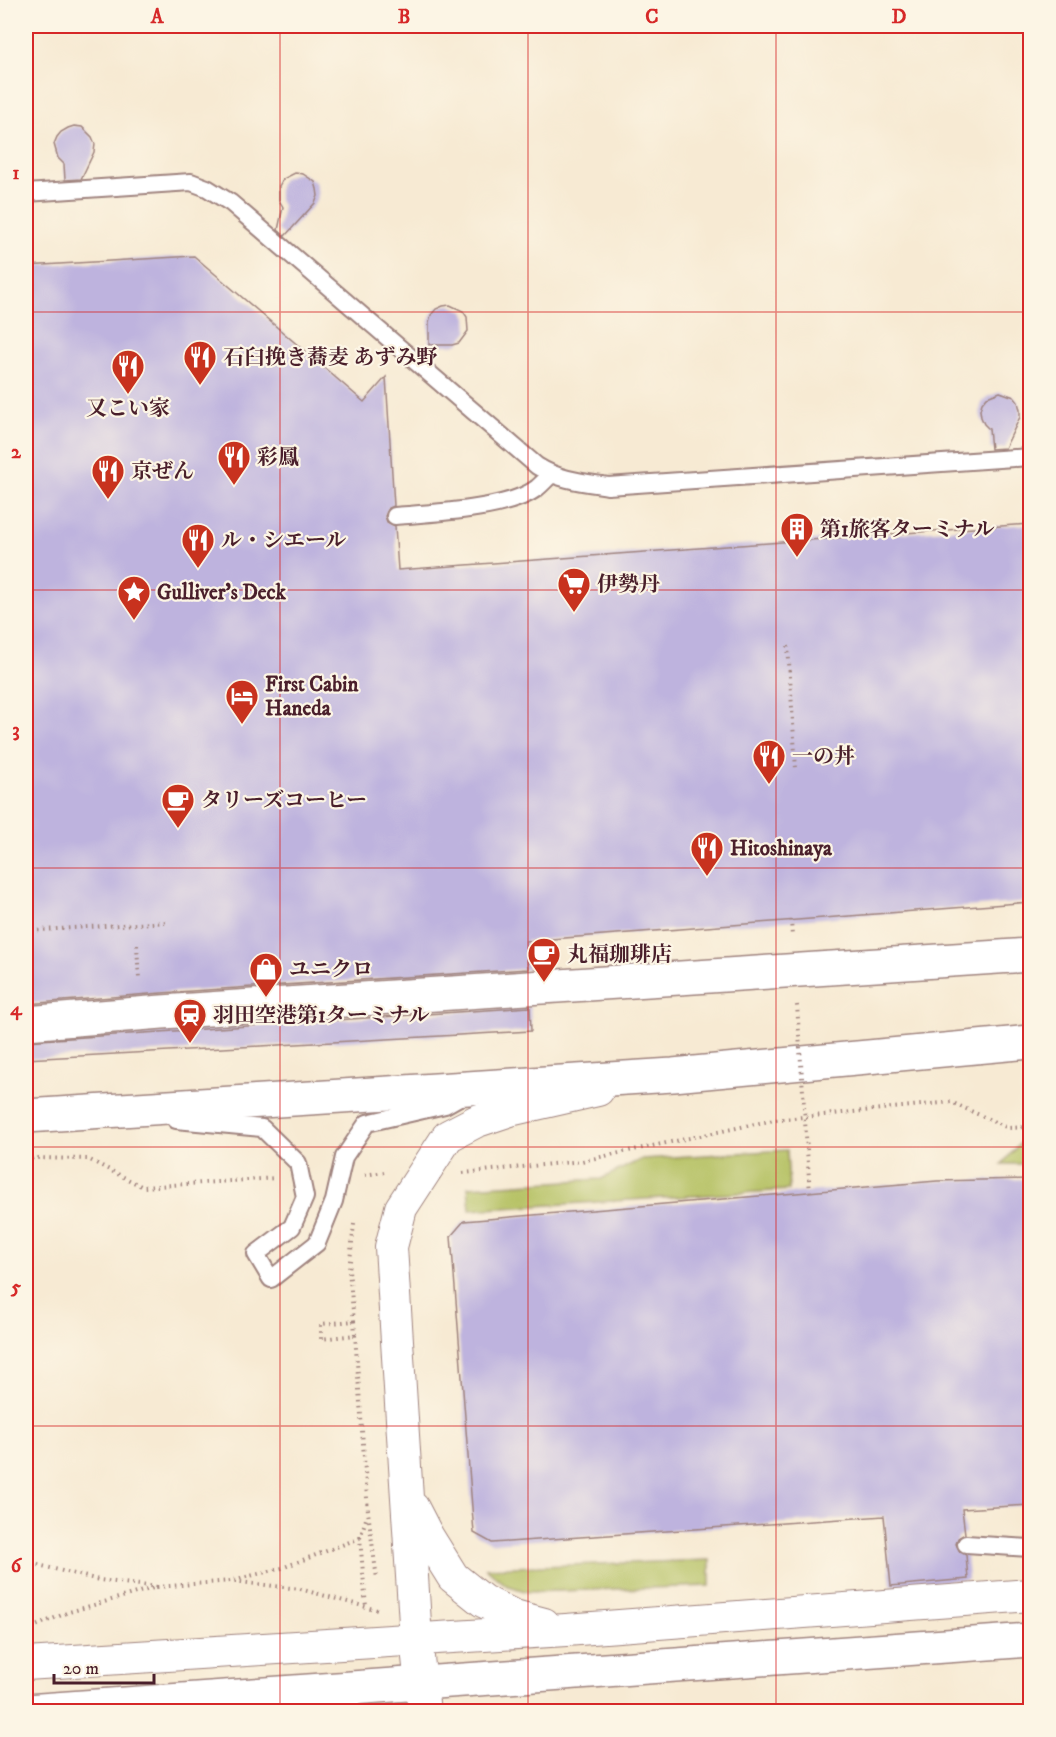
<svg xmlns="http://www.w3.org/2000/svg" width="1056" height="1737" font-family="'IM FELL DW Pica','Noto Serif JP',serif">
<rect width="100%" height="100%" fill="#fcf5e5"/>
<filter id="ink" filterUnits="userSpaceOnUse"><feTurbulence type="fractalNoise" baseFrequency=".0167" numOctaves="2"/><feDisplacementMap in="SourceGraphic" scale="12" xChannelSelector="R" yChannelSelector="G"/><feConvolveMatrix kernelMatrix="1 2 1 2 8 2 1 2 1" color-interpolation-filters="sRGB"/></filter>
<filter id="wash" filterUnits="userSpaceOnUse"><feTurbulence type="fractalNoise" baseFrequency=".008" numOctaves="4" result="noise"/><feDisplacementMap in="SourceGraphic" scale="24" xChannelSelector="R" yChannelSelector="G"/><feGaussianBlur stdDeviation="1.35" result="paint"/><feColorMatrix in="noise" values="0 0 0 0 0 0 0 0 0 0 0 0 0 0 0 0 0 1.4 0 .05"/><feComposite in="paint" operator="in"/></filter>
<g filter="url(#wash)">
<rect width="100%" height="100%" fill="#f7ead3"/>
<path fill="#b5c163" stroke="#807047" stroke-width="1.5" d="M 1027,1135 L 1030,1135 L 1030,1164 L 1002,1164 Z
M 787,1150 L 789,1190 L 470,1210 L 468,1187 L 601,1179 L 642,1159 Z
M 710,1560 L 710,1586 L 528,1592 L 506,1585 L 486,1568 Z"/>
<g id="blocks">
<path fill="#beb3de" d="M 74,126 L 82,127 L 92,137 L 95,144 L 94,152 L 81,179 L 65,180 L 64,164 L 58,158 L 54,144 L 57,137 L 61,132 L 68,128 Z
M 295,173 L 303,174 L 315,182 L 317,189 L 318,196 L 315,203 L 285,236 L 278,230 L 283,207 L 279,200 L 279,186 L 283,179 Z
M 194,256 L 364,402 L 386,377 L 394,506 L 389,508 L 385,516 L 387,522 L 395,526 L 398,570 L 1030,524 L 1030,902 L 526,941 L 528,969 L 161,993 L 26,1004 L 26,266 Z
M 450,305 L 463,311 L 467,317 L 468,331 L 459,343 L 452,345 L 429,345 L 429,322 L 431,315 L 436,309 L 443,306 Z
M 1000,392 L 1014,397 L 1018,402 L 1020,410 L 1020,417 L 1005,448 L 991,449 L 989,429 L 984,424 L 981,417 L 980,410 L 982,403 L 987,397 Z
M 530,1007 L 531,1031 L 26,1059 L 26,1041 Z
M 1030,1179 L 1030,1505 L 962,1509 L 965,1534 L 958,1538 L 956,1544 L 960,1552 L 966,1555 L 968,1579 L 891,1586 L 884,1516 L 492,1543 L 474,1533 L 451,1236 L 464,1221 L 937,1181 Z"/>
</g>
</g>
<g filter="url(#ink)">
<use href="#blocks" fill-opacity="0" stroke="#a0847f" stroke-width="1.5"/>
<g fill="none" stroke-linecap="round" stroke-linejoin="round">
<defs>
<path id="service" d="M 26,193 L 191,182 L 207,188 L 231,203 L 537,466 C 559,480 582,482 608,486 L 1030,457
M 395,516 C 432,513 508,510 537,488 C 542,484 546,479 551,475
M 176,1120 L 262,1128 L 298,1163 L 305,1197 L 292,1227 L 256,1254 L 271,1279 L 317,1243 L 334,1201 L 344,1157 L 367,1123 L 445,1105 L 461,1096
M 966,1544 L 1030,1548"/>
<path id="minor" d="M 413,1508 L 428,1537 L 453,1577 L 483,1601 L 514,1616 L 544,1624
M 26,1664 L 566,1630 L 1030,1595
M 424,1712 L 416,1639 L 391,1247 L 401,1208 L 448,1136 L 477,1121 L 510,1110 L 598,1090"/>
<path id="tertiary" d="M 26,1116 L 673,1075 L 1030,1042
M 26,1711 L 1030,1640"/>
</defs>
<use href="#service" stroke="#a0847f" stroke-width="20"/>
<use href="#minor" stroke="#a0847f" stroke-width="34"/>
<use href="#tertiary" stroke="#a0847f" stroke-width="36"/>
<path stroke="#a0847f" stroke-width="4" stroke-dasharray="1.5 4.5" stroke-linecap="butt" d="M 788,646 L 796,769
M 26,931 L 168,922
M 137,945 L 139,980
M 26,1161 L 33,1158 L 88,1159 L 143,1187 L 276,1178
M 463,1173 L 582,1161 L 774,1120 L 951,1102 L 1008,1128 L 1030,1127
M 365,1175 L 384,1172
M 354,1224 L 349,1270 L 354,1321 L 321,1324 L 321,1339 L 355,1335 L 368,1512 L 377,1579
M 354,1321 L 355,1335
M 26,1347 L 28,1347 L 29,1360 L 26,1360
M 360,1538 L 367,1516
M 26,1562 L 99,1580 L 157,1587"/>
<use href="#service" stroke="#fff" stroke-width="16"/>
<use href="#minor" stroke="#fff" stroke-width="32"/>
<use href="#tertiary" stroke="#fff" stroke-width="33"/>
<defs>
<path id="tertiary-bridge" d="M 26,1023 L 162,1012 L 1030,955"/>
</defs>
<use href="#tertiary-bridge" stroke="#a0847f" stroke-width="36" stroke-linecap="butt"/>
<path stroke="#a0847f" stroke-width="4" stroke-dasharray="1.5 4.5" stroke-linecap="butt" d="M 791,920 L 792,937
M 797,1005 L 810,1193
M 234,1580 L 282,1568 L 360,1538 L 366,1607
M 26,1630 L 69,1612 L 157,1587 L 231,1581 L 300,1589 L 381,1611"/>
<use href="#tertiary-bridge" stroke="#fff" stroke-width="33"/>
</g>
</g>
<path fill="none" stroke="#d62828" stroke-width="1.5" stroke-opacity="0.55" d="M 280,26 L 280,1712M 528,26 L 528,1712M 776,26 L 776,1712M 26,312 L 1030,312M 26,590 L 1030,590M 26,868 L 1030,868M 26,1147 L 1030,1147M 26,1426 L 1030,1426"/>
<defs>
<symbol id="restaurant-pin" viewBox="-11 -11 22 30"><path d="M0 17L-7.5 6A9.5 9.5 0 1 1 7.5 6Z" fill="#c8321e" stroke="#fcf5e5"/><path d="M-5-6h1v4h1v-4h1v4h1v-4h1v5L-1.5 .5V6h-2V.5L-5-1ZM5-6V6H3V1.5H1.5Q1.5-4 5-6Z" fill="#fff"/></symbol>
<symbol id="building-pin" viewBox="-11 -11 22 30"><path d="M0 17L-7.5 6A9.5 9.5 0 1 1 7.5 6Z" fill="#c8321e" stroke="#fcf5e5"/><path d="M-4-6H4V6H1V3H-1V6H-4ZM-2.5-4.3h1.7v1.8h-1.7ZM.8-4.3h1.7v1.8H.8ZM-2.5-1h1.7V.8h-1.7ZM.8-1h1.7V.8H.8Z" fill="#fff"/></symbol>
<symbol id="supermarket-pin" viewBox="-11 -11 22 30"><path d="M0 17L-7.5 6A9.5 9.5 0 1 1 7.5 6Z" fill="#c8321e" stroke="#fcf5e5"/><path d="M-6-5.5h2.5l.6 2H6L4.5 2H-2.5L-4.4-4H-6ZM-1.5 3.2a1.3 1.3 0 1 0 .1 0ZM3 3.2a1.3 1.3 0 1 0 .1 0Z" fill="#fff"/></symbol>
<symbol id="sight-pin" viewBox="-11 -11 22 30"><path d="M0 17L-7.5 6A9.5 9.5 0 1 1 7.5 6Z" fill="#c8321e" stroke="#fcf5e5"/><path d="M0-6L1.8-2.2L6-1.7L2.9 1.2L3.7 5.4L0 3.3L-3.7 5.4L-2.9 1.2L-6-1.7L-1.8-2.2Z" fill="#fff"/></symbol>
<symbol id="hotel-pin" viewBox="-11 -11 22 30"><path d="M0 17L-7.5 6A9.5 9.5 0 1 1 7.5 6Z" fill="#c8321e" stroke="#fcf5e5"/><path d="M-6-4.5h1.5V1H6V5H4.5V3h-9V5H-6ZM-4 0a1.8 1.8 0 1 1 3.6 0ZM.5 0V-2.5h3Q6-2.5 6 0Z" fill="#fff"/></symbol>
<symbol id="cafe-pin" viewBox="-11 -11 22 30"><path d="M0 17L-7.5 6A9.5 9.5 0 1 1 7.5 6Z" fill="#c8321e" stroke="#fcf5e5"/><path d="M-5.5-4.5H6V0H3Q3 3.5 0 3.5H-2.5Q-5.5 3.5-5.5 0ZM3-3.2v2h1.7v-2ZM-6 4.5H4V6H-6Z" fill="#fff"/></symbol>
<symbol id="shop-pin" viewBox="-11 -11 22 30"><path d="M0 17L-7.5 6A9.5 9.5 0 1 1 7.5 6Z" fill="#c8321e" stroke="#fcf5e5"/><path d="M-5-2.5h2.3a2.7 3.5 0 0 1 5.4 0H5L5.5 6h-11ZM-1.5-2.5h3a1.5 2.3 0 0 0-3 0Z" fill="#fff"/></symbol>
<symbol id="station-pin" viewBox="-11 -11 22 30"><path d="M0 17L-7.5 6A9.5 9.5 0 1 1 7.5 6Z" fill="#c8321e" stroke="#fcf5e5"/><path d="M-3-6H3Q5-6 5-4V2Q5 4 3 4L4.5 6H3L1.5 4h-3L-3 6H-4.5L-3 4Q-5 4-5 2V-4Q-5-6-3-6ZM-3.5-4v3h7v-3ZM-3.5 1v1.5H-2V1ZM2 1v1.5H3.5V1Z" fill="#fff"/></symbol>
</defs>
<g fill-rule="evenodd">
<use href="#restaurant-pin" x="181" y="338" width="38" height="52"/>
<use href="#restaurant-pin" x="109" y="347" width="38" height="52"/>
<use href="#restaurant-pin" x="215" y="438" width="38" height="52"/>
<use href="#restaurant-pin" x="89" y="452" width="38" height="52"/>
<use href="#building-pin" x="778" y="510" width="38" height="52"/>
<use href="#restaurant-pin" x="179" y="521" width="38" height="52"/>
<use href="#supermarket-pin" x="555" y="565" width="38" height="52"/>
<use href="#sight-pin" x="115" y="573" width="38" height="52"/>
<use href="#hotel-pin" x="223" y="677" width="38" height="52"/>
<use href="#restaurant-pin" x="750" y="737" width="38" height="52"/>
<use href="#cafe-pin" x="159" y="781" width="38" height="52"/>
<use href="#restaurant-pin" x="688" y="829" width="38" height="52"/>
<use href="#cafe-pin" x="525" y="935" width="38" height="52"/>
<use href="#shop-pin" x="247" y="950" width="38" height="52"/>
<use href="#station-pin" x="171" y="996" width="38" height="52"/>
</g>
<g text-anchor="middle" stroke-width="4.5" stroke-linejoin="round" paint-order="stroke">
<g font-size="21" font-weight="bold" fill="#4a1f2b" stroke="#fcf5e5" text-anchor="start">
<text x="223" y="364">石臼挽き蕎麦 あずみ野</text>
<text x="128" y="415" text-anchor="middle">又こい家</text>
<text x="257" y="464">彩鳳</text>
<text x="131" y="478">京ぜん</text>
<text x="820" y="536">第1旅客ターミナル</text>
<text x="221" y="547">ル・シエール</text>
<text x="597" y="591">伊勢丹</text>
<text x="157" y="599">Gulliver's Deck</text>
<text x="265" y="691">First Cabin<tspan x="265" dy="24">Haneda</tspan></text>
<text x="792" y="763">一の丼</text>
<text x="201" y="807">タリーズコーヒー</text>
<text x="730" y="855">Hitoshinaya</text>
<text x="567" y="961">丸福珈琲店</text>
<text x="289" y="976">ユニクロ</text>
<text x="213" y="1022">羽田空港第1ターミナル</text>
</g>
</g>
<rect width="1056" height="1737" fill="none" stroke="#fcf5e5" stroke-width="66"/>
<path d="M54 1674v9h100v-9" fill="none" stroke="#4a1f2b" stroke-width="3"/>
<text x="63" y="1674" font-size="18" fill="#4a1f2b" stroke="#fcf5e5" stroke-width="4.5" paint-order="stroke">20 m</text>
<rect x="33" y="33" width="990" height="1671" fill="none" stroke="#d62828" stroke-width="2"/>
<g font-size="20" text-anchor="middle" font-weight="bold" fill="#d62828">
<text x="157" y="23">A</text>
<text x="404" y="23">B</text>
<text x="652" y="23">C</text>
<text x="899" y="23">D</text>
<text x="16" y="179">1</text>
<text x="16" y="458">2</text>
<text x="16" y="736">3</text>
<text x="16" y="1015">4</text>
<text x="16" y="1293">5</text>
<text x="16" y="1572">6</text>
</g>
</svg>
